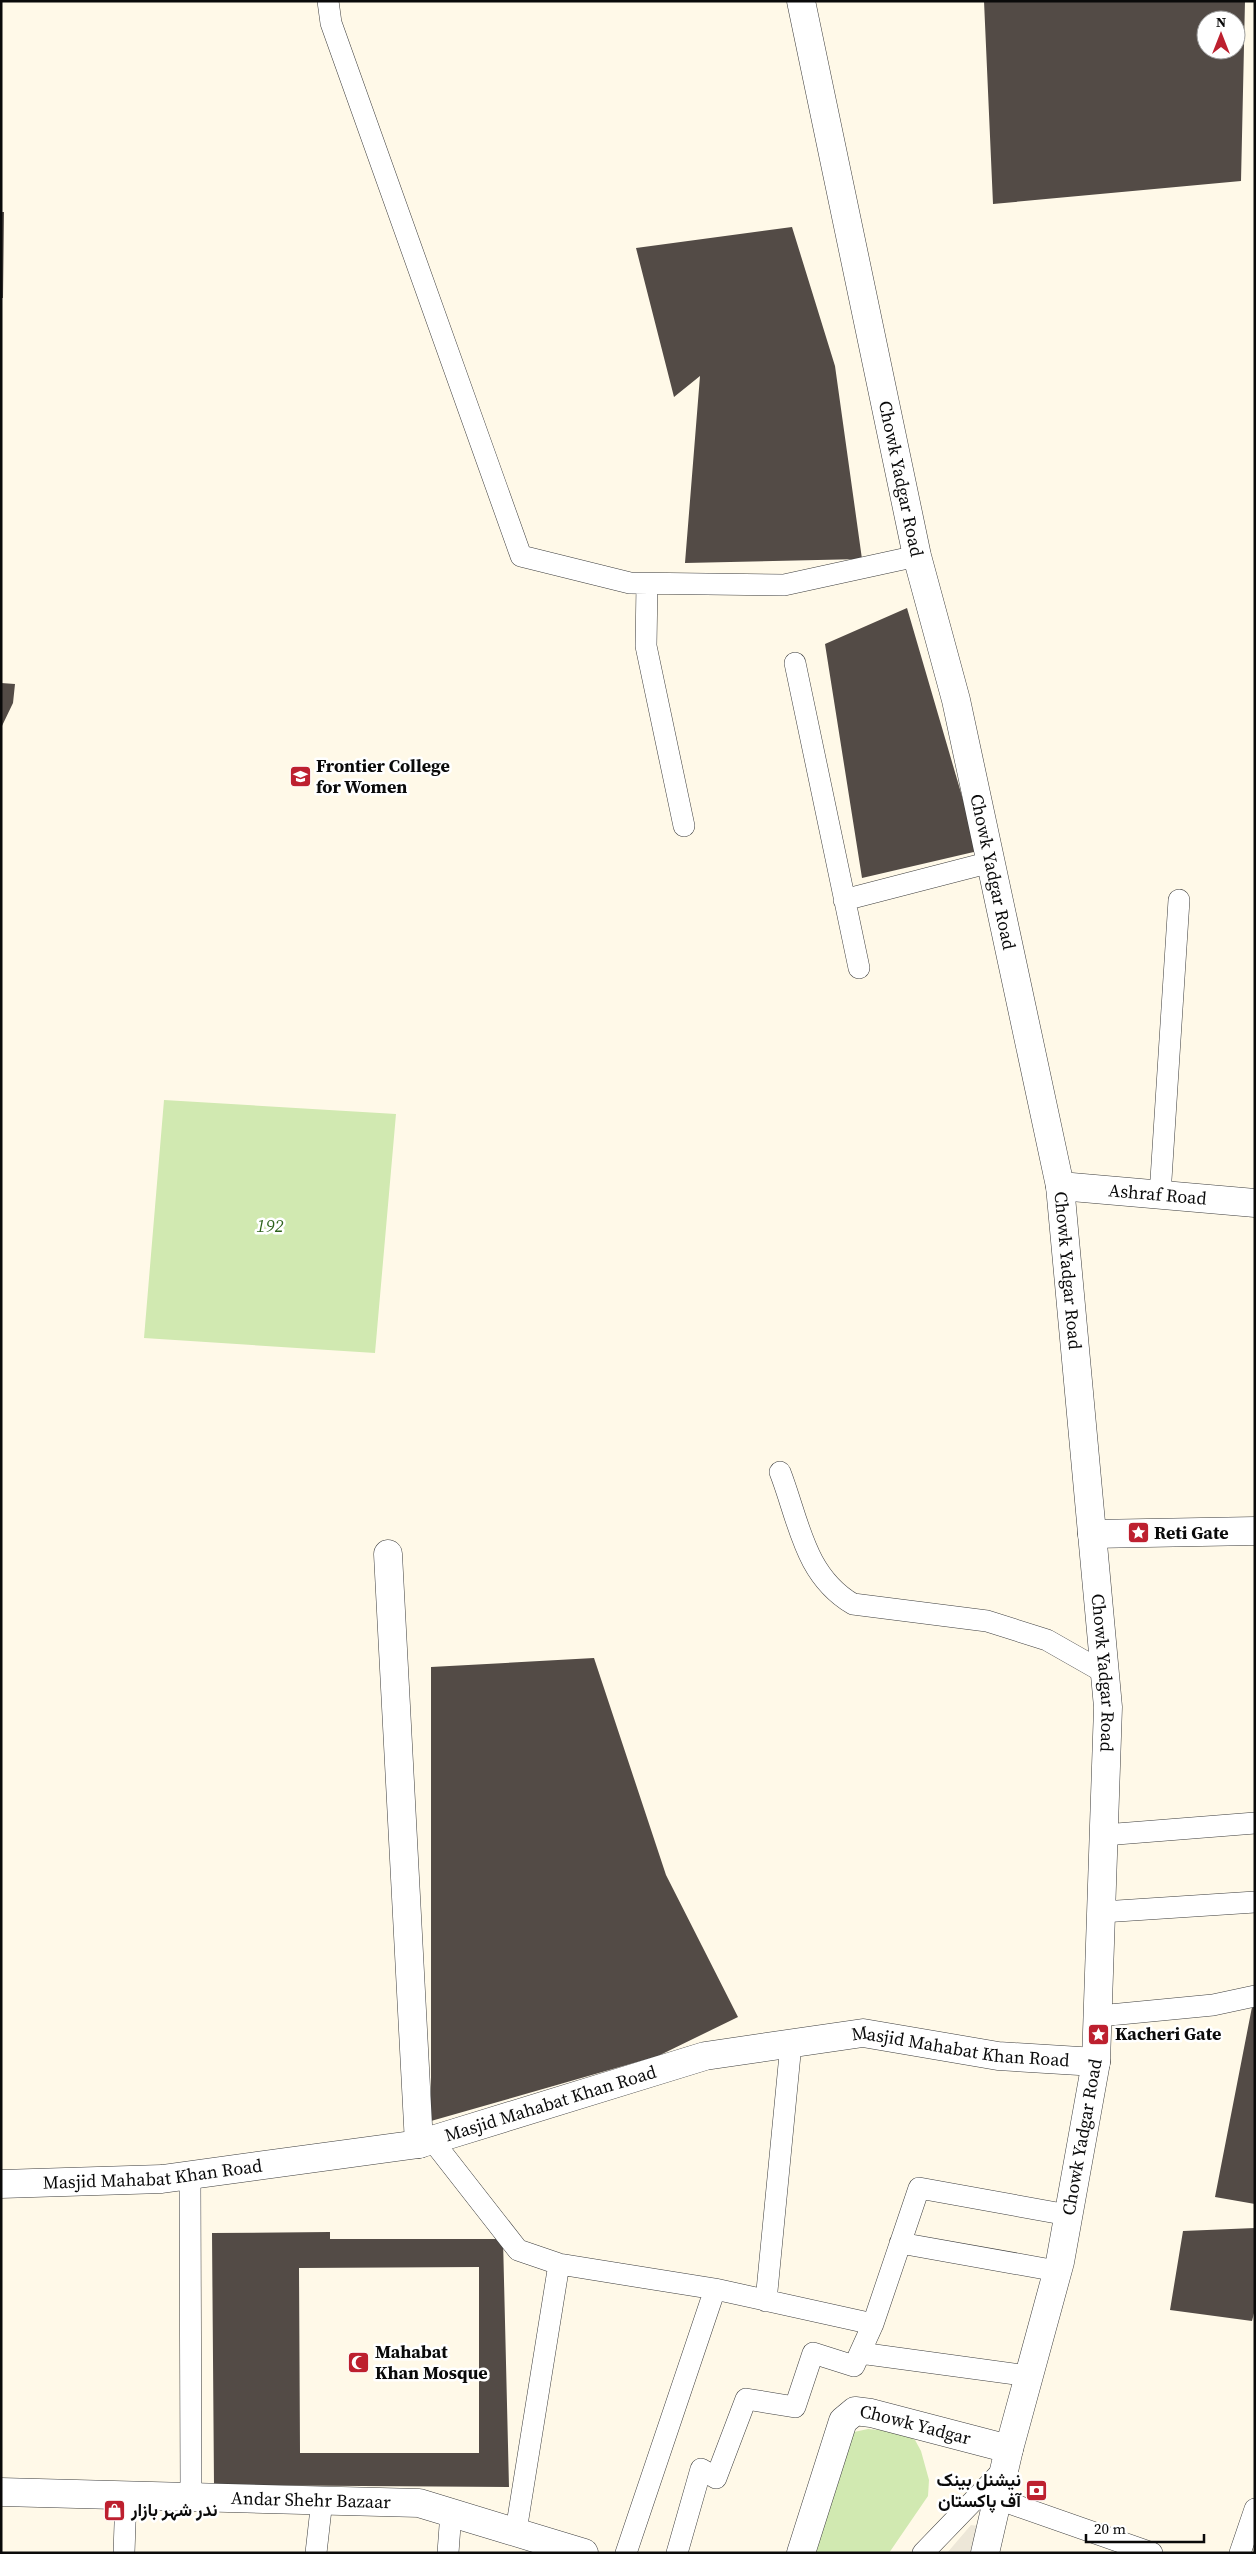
<svg xmlns="http://www.w3.org/2000/svg" width="1256" height="2554" font-family="'Source Serif 4',Vazirmatn,serif">
<rect width="100%" height="100%" fill="#fff9e8"/>
<path fill="#d1e9b1" d="M 164,1100 L 396,1114 L 375,1353 L 144,1338 Z
M 868,2429 L 901,2432 L 915,2440 L 921,2451 L 929,2480 L 928,2496 L 889,2553 L 801,2553 L 854,2432 Z"/>
<path fill="#ede7d8" d="M 971,2525 L 991,2528 L 985,2553 L 947,2553 Z"/>
<path fill="#534b46" fill-rule="evenodd" d="M 984,1 L 1245,1 L 1241,181 L 993,204 ZM 1206,20 L 1236,20 L 1236,50 L 1206,50 Z
M 1,212 L 4,212 L 3,298 L 1,298 Z
M 792,227 L 835,366 L 862,559 L 685,563 L 700,376 L 674,397 L 636,248 Z
M 907,608 L 978,851 L 862,878 L 825,644 Z
M 1,683 L 15,684 L 13,703 L 1,728 Z
M 594,1658 L 666,1875 L 738,2017 L 658,2056 L 431,2121 L 431,1667 Z
M 1252,2007 L 1255,2007 L 1255,2204 L 1215,2197 Z
M 1255,2228 L 1255,2309 L 1252,2321 L 1170,2310 L 1183,2231 Z
M 330,2232 L 330,2239 L 503,2239 L 509,2487 L 214,2485 L 212,2233 ZM 479,2267 L 479,2453 L 300,2453 L 299,2268 Z"/>
<g fill="none" stroke-linecap="round" stroke-linejoin="round">
<defs>
<path id="service" d="M 328,1 L 331,23 L 521,556 L 630,583 L 784,585 L 917,556
M 647,584 L 646,646 L 684,826
M 795,663 L 859,968
M 844,900 L 991,862
M 1160,1195 L 1179,900
M 780,1472 C 799,1521 804,1575 853,1604 L 987,1621 L 1047,1640 L 1105,1673
M 1104,1835 L 1255,1823
M 1102,1912 L 1255,1902
M 1099,2016 L 1213,2005 L 1255,1996
M 432,2140 L 518,2250 L 559,2264 L 715,2289 L 873,2324
M 190,2175 L 191,2496
M 900,2243 L 1057,2271
M 766,2301 L 791,2044
M 860,2353 L 1029,2376
M 998,2499 L 1152,2553
M 516,2531 L 559,2264
M 124,2553 L 126,2495
M 316,2553 L 322,2500
M 448,2553 L 451,2512
M 626,2553 L 715,2289
M 677,2553 L 701,2469 L 716,2478 L 746,2399 L 795,2407 L 813,2353 L 854,2366 L 873,2324 L 919,2188 L 1068,2215
M 923,2553 L 1005,2468
M 1240,2553 L 1255,2509"/>
<g id="minor">
<path d="M 1092,1534 L 1255,1531"/>
<path d="M 388,1554 L 419,2144"/>
<path id="s1" d="M 1,2492 L 419,2503 L 584,2553"/>
<path id="s2" d="M 801,2553 L 843,2421 L 855,2411 L 871,2413 L 1009,2449"/>
</g>
<g id="tertiary">
<path id="s3" d="M 801,1 L 917,556 L 956,700 L 1060,1186 L 1108,1707 L 1096,2062 L 1060,2262 L 1009,2449 L 985,2553"/>
<path id="s4" d="M 1060,1186 L 1255,1203"/>
<path id="s5" d="M 1,2184 L 162,2179 L 419,2144 L 705,2056 L 863,2033 L 998,2056 L 1096,2062"/>
</g>
</defs>
<use href="#service" stroke="#3d3d3d" stroke-width="22"/>
<use href="#minor" stroke="#3d3d3d" stroke-width="29"/>
<use href="#tertiary" stroke="#3d3d3d" stroke-width="29"/>
<use href="#service" stroke="#fff" stroke-width="21"/>
<use href="#minor" stroke="#fff" stroke-width="28"/>
<use href="#tertiary" stroke="#fff" stroke-width="28"/>
</g>
<defs>
<symbol id="university-square" viewBox="-11 -11 22 22"><rect x="-9" y="-9" width="18" height="18" rx="4" fill="#bd202f" stroke="#fff"/><path d="M0-5L7-2L0 1L-7-2ZM-4 1L0 2.5L4 1V4Q0 6-4 4Z" fill="#fff"/></symbol>
<symbol id="sight-square" viewBox="-11 -11 22 22"><rect x="-9" y="-9" width="18" height="18" rx="4" fill="#bd202f" stroke="#fff"/><path d="M0-6L1.8-2.2L6-1.7L2.9 1.2L3.7 5.4L0 3.3L-3.7 5.4L-2.9 1.2L-6-1.7L-1.8-2.2Z" fill="#fff"/></symbol>
<symbol id="mosque-square" viewBox="-11 -11 22 22"><rect x="-9" y="-9" width="18" height="18" rx="4" fill="#bd202f" stroke="#fff"/><path d="M3.5-4.9A6 6 0 1 0 3.5 4.9A5 5 0 1 1 3.5-4.9Z" fill="#fff"/></symbol>
<symbol id="bank-square" viewBox="-11 -11 22 22"><rect x="-9" y="-9" width="18" height="18" rx="4" fill="#bd202f" stroke="#fff"/><path d="M-6-4H6V4H-6ZM0-2.3a2.3 2.3 0 1 0 0 4.6a2.3 2.3 0 1 0 0-4.6Z" fill="#fff"/></symbol>
<symbol id="shop-square" viewBox="-11 -11 22 22"><rect x="-9" y="-9" width="18" height="18" rx="4" fill="#bd202f" stroke="#fff"/><path d="M-5-2.5h2.3a2.7 3.5 0 0 1 5.4 0H5L5.5 6h-11ZM-1.5-2.5h3a1.5 2.3 0 0 0-3 0Z" fill="#fff"/></symbol>
</defs>
<g fill-rule="evenodd">
<use href="#university-square" x="288" y="764" width="25" height="25"/>
<use href="#sight-square" x="1126" y="1520" width="25" height="25"/>
<use href="#sight-square" x="1086" y="2022" width="25" height="25"/>
<use href="#mosque-square" x="346" y="2350" width="25" height="25"/>
<use href="#bank-square" x="1024" y="2478" width="25" height="25"/>
<use href="#shop-square" x="102" y="2498" width="25" height="25"/>
</g>
<g text-anchor="middle" stroke-width="5" stroke-linejoin="round" paint-order="stroke">
<g font-size="18" fill="#0a0a0a" stroke="#fff">
<text dy="6" stroke="none"><textPath href="#s3" startOffset="488">Chowk Yadgar Road</textPath></text>
<text dy="6" stroke="none"><textPath href="#s3" startOffset="892">Chowk Yadgar Road</textPath></text>
<text dy="6" stroke="none"><textPath href="#s4" startOffset="98">Ashraf Road</textPath></text>
<text dy="6" stroke="none"><textPath href="#s3" startOffset="1298">Chowk Yadgar Road</textPath></text>
<text dy="6" stroke="none"><textPath href="#s3" startOffset="1702">Chowk Yadgar Road</textPath></text>
<text dy="6" stroke="none"><textPath href="#s5" startOffset="978">Masjid Mahabat Khan Road</textPath></text>
<text dy="6" stroke="none"><textPath href="#s5" startOffset="558">Masjid Mahabat Khan Road</textPath></text>
<text transform="translate(1082 2137) rotate(-80)" y="6">Chowk Yadgar Road</text>
<text dy="6" stroke="none"><textPath href="#s5" startOffset="152">Masjid Mahabat Khan Road</textPath></text>
<text dy="6" stroke="none"><textPath href="#s2" startOffset="216">Chowk Yadgar</textPath></text>
<text dy="6" stroke="none"><textPath href="#s1" startOffset="310">Andar Shehr Bazaar</textPath></text>
</g>
<g font-size="18" font-weight="bold" fill="#0a0a0a" stroke="#fff" text-anchor="start">
<text x="316" y="772">Frontier College<tspan x="316" dy="21">for Women</tspan></text>
<text x="1154" y="1539">Reti Gate</text>
<text x="1115" y="2040">Kacheri Gate</text>
<text x="375" y="2358">Mahabat<tspan x="375" dy="21">Khan Mosque</tspan></text>
<text x="1021" y="2486" text-anchor="end">نیشنل بینک<tspan x="1021" dy="21">آف پاکستان</tspan></text>
<text x="131" y="2516">ندر شہر بازار</text>
</g>
<g font-size="18" font-style="italic" fill="#2d621a" stroke="#fff">
<text x="270" y="1232">192</text>
</g>
</g>
<rect width="1256" height="2554" fill="none" stroke="#0a0a0a" stroke-width="5"/>
<g transform="translate(1221 35)"><circle r="24" fill="#ffffff" stroke="#9d9d9d"/>
<path d="M0-4L9 19L0 12L-9 19Z" fill="#bd202f"/>
<text y="-8" font-size="14" font-weight="bold" text-anchor="middle" fill="#0a0a0a">N</text>
</g>
<path d="M1086 2534v8h118v-8" fill="none" stroke="#0a0a0a" stroke-width="2.5"/>
<text x="1094" y="2534" font-size="15" fill="#0a0a0a" stroke="#ffffff" stroke-width="4" paint-order="stroke">20 m</text>
</svg>
